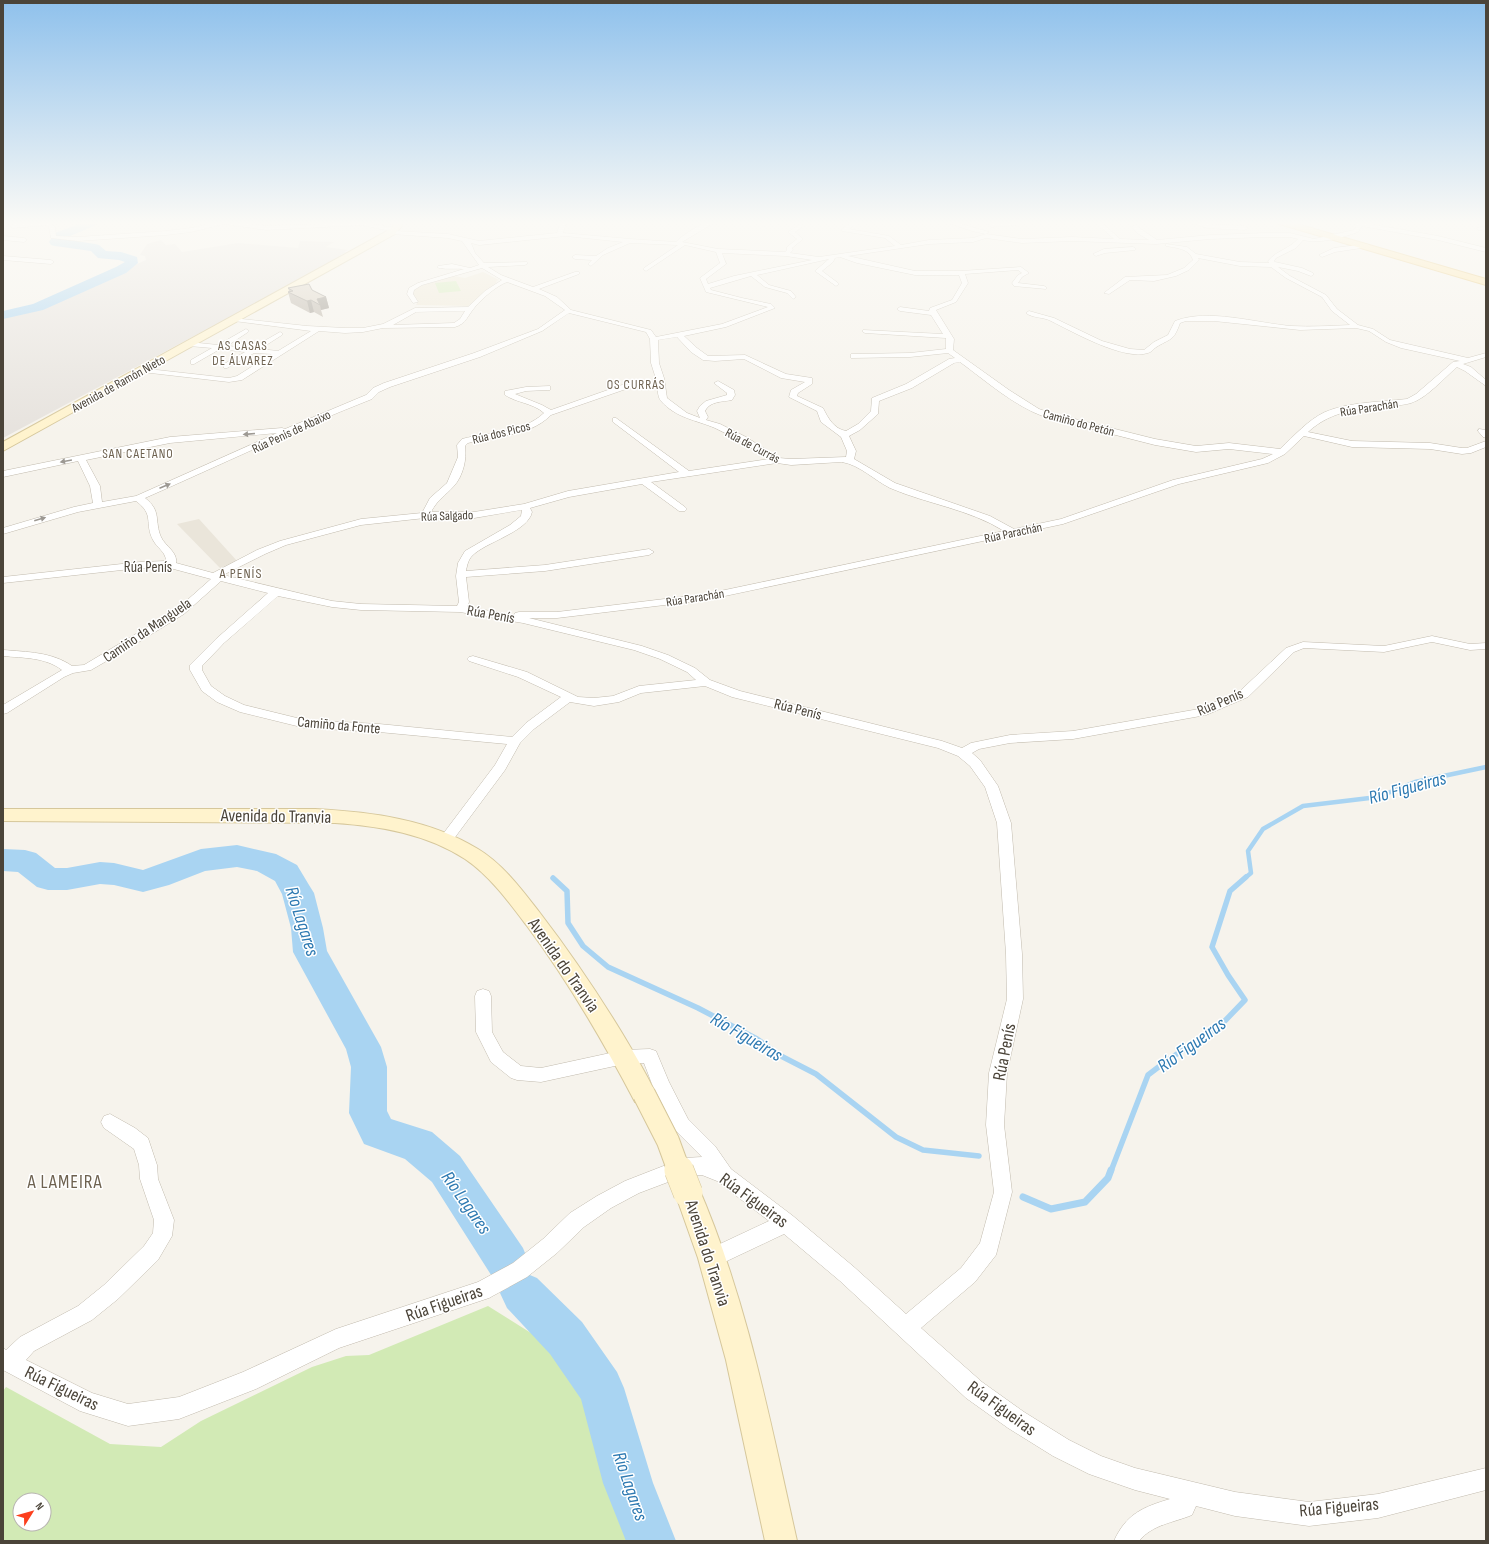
<svg xmlns="http://www.w3.org/2000/svg" width="1489" height="1544" font-family="'Sofia Sans Condensed',sans-serif">
<rect width="100%" height="100%" fill="#f6f3ec"/>
<path fill="#eae5da" d="M 199,519 L 237,561 L 221,569 L 177,524 Z"/>
<path fill="#e6e2dd" d="M 161,240 L 166,245 L 175,244 L 182,252 L 238,243 L 298,248 L 300,241 L 334,242 L 326,247 L 348,250 L 344,252 L 347,252 L 341,255 L 342,257 L 3,438 L 3,316 L 38,308 L 146,260 L 145,256 L 140,255 L 147,244 Z"/>
<path fill="#efe8d6" d="M 483,272 L 499,280 L 496,281 L 497,282 L 470,306 L 416,305 L 418,302 L 412,292 L 413,289 L 423,285 L 454,276 L 465,278 Z"/>
<path fill="#d2eab5" fill-rule="evenodd" d="M 456,281 L 461,291 L 439,293 L 435,283 Z
M 488,1306 L 542,1340 L 568,1366 L 586,1392 L 596,1424 L 602,1467 L 629,1541 L 3,1541 L 3,1391 L 6,1387 L 110,1444 L 161,1447 L 201,1421 L 312,1367 L 346,1356 L 369,1355 ZM 20,1500 L 44,1500 L 44,1524 L 20,1524 Z"/>
<g fill="none" stroke-linecap="round" stroke-linejoin="round">
<path stroke="#a9d4f2" stroke-width="4.5" d="M 1245,878 L 1251,873 L 1248,851 L 1263,829 L 1303,806 L 1378,797 L 1415,782 L 1486,767"/>
<path stroke="#a9d4f2" stroke-width="5.5" d="M 553,878 L 567,891 L 568,923 L 583,946 L 608,967 L 698,1008 L 757,1039 L 781,1056 L 816,1074 L 896,1137 L 923,1150 L 979,1156
M 1111,1171 L 1148,1075 L 1169,1059 L 1218,1028 L 1245,1000 L 1228,975 L 1212,947 L 1230,891 L 1246,877"/>
<path stroke="#a9d4f2" stroke-width="7" d="M 1023,1197 L 1051,1209 L 1085,1202 L 1108,1178 L 1111,1170"/>
<path fill="#a9d4f2" fill-rule="evenodd" d="M 87,221 L 103,221 L 101,223 L 63,239 L 95,244 L 99,245 L 106,251 L 121,252 L 137,257 L 138,263 L 126,273 L 43,310 L 3,319 L 3,311 L 33,304 L 116,267 L 125,262 L 119,260 L 98,258 L 91,251 L 55,246 L 51,245 L 49,242 L 55,233 Z
M 237,845 L 276,854 L 297,865 L 309,885 L 314,893 L 323,928 L 327,951 L 381,1047 L 387,1067 L 387,1111 L 391,1119 L 432,1132 L 460,1156 L 523,1248 L 529,1263 L 525,1273 L 537,1278 L 582,1322 L 617,1372 L 624,1388 L 653,1483 L 676,1541 L 626,1541 L 603,1483 L 581,1399 L 550,1354 L 507,1308 L 500,1293 L 505,1283 L 493,1278 L 432,1182 L 405,1159 L 364,1144 L 349,1113 L 351,1067 L 346,1049 L 293,952 L 291,928 L 282,894 L 275,881 L 257,871 L 237,867 L 205,871 L 169,885 L 143,892 L 114,885 L 100,884 L 67,890 L 48,890 L 37,887 L 18,872 L 3,871 L 3,849 L 25,850 L 36,853 L 55,868 L 67,868 L 100,862 L 114,863 L 143,870 L 201,849 Z"/>
<defs>
<path id="minor" d="M 48,221 L 55,227 L 56,236 L 78,237 L 166,231 L 191,228 L 222,221 L 266,226 L 352,223 L 352,221 L 356,221 L 394,228 L 396,231 L 448,234 L 479,241 L 557,233 L 559,226 L 563,221 L 569,221 L 565,226 L 563,233 L 630,239 L 676,242 C 685,233 704,221 717,221 L 682,242 L 718,249 L 785,252 L 787,250 L 787,247 L 797,239 L 788,232 L 799,225 L 802,227 L 795,232 L 803,239 L 792,248 L 793,250 L 790,253 L 819,257 L 895,246 L 885,238 L 842,231 L 842,229 L 854,221 L 860,221 L 849,229 L 889,236 L 901,245 L 929,240 L 973,238 L 986,234 L 1022,239 L 1072,237 L 1114,239 L 1094,221 L 1100,221 L 1120,239 L 1149,240 L 1137,233 L 1132,227 L 1135,225 L 1157,240 L 1210,235 L 1265,233 L 1290,233 L 1314,239 L 1354,230 L 1357,225 L 1343,221 L 1365,221 L 1364,223 L 1438,236 L 1486,248 L 1486,252 L 1438,240 L 1362,226 L 1358,232 C 1341,238 1320,244 1303,240 L 1296,248 L 1276,258 L 1274,261 L 1275,262 L 1302,268 L 1313,273 L 1313,275 L 1311,276 L 1298,271 L 1278,267 L 1290,276 L 1326,295 L 1337,309 L 1358,325 L 1373,329 L 1390,340 L 1468,358 L 1486,353 L 1486,357 L 1463,364 L 1471,367 L 1486,380 L 1486,386 L 1465,371 L 1457,367 C 1444,378 1427,398 1411,403 C 1405,405 1398,405 1392,406 C 1361,409 1333,409 1308,432 L 1352,441 L 1430,443 L 1462,448 L 1467,448 L 1486,441 L 1486,447 L 1471,453 L 1462,454 L 1430,449 L 1352,447 L 1304,436 L 1285,454 L 1268,463 L 1179,484 L 1063,524 L 706,600 L 557,618 L 529,618 L 642,646 L 668,655 L 695,668 L 710,680 L 740,691 L 942,741 L 962,748 L 971,743 L 1010,735 L 1073,731 L 1199,709 L 1240,691 L 1286,648 L 1303,642 L 1384,646 L 1432,636 L 1470,644 L 1486,643 L 1486,649 L 1470,650 L 1432,642 L 1384,652 L 1304,648 L 1294,652 L 1248,697 L 1206,715 L 1073,739 L 1010,743 L 979,749 L 972,753 L 980,760 L 998,786 L 1011,823 L 1022,954 L 1023,999 L 1007,1073 L 1004,1125 L 1012,1192 L 996,1255 L 975,1282 L 921,1328 L 982,1382 L 1024,1412 L 1069,1440 L 1101,1456 L 1135,1468 L 1235,1492 L 1309,1502 L 1378,1494 L 1486,1468 L 1486,1490 L 1378,1518 L 1309,1526 L 1235,1516 L 1196,1506 L 1192,1515 C 1173,1523 1153,1524 1139,1541 L 1114,1541 C 1126,1514 1143,1507 1170,1499 L 1135,1490 L 1089,1474 L 1053,1456 L 1008,1428 L 966,1398 L 840,1281 L 784,1234 L 712,1268 L 705,1265 L 702,1258 L 705,1251 L 769,1221 L 717,1181 L 702,1175 L 684,1176 L 639,1193 L 611,1208 L 584,1227 L 557,1253 L 527,1277 L 489,1298 L 339,1348 L 256,1389 L 179,1419 L 128,1426 L 80,1411 L 3,1370 L 3,1348 L 6,1350 L 20,1337 L 78,1306 L 104,1285 L 144,1246 L 153,1233 L 154,1220 L 140,1179 L 139,1165 L 134,1149 L 104,1128 L 101,1122 L 104,1116 L 110,1114 L 135,1128 L 148,1138 L 157,1165 L 158,1179 L 174,1220 L 172,1236 L 158,1260 L 118,1299 L 92,1320 L 34,1351 L 26,1360 L 92,1393 L 128,1404 L 179,1397 L 243,1372 L 336,1329 L 478,1282 L 513,1263 L 543,1239 L 570,1213 L 597,1196 L 625,1181 L 684,1158 L 702,1157 L 676,1131 L 652,1084 L 644,1063 L 624,1064 L 541,1082 L 517,1080 L 511,1078 L 491,1062 L 476,1032 L 475,996 L 477,991 L 483,989 L 489,991 L 491,996 L 492,1032 L 503,1052 L 521,1066 L 541,1068 L 624,1050 L 650,1049 L 656,1051 L 669,1082 L 688,1119 L 715,1146 L 731,1169 L 793,1216 L 854,1267 L 906,1314 L 961,1268 L 980,1243 L 994,1192 L 986,1125 L 989,1073 L 1007,999 L 1006,954 L 997,823 L 985,787 L 970,766 L 958,756 L 938,748 L 732,697 L 705,686 L 641,693 L 619,702 L 594,706 L 570,702 L 534,729 L 520,743 L 505,770 L 450,844 L 445,846 L 440,844 L 438,841 L 440,838 L 495,765 L 507,744 L 379,732 L 305,728 L 240,712 L 217,702 L 202,691 L 190,670 L 190,665 L 216,639 L 268,593 L 221,581 L 184,614 L 134,645 L 91,670 L 73,673 L 64,677 L 7,713 L 3,714 L 3,705 L 62,670 C 45,657 23,658 3,656 L 3,650 C 27,652 52,652 72,666 L 84,665 L 176,610 L 211,579 L 170,568 L 140,568 L 3,583 L 3,577 L 140,562 L 166,561 C 166,552 157,548 153,540 C 144,523 155,515 136,501 L 78,512 L 3,534 L 3,528 L 74,507 L 93,503 L 90,486 L 78,461 L 3,477 L 3,471 L 170,437 L 282,428 L 285,429 L 366,395 L 373,388 L 384,383 L 474,353 L 538,329 L 565,310 L 545,296 L 507,282 C 495,287 484,297 475,307 C 468,315 466,324 455,327 L 383,328 L 363,332 L 345,333 L 319,331 L 242,380 L 229,382 L 142,372 L 139,372 L 139,368 L 229,378 L 237,376 L 272,354 L 254,353 L 227,368 L 224,368 L 224,364 L 245,352 L 220,349 L 194,364 L 191,364 L 191,360 L 212,348 L 189,346 L 185,344 L 189,342 L 218,345 L 246,329 L 249,331 L 248,332 L 227,346 L 252,348 L 280,332 L 282,333 L 282,335 L 260,349 L 278,351 L 311,331 L 234,321 L 232,320 L 232,318 L 307,326 L 345,328 L 363,328 L 383,324 L 415,308 L 468,307 L 485,291 L 502,280 L 482,268 L 422,285 L 414,290 L 413,294 L 418,302 L 413,303 L 407,294 L 409,288 L 418,283 L 464,269 C 457,268 441,270 437,267 L 438,266 L 452,264 L 470,268 L 479,265 L 462,241 L 448,238 L 392,234 L 390,233 L 390,231 L 362,225 L 266,230 L 224,224 L 191,232 L 166,235 L 78,241 L 51,238 L 49,227 L 47,225 L 13,228 L 10,226 L 13,224 ZM 566,236 L 623,242 L 608,248 L 596,256 L 575,255 L 572,257 L 575,259 L 592,260 L 588,264 L 591,266 L 603,255 L 630,243 L 678,245 L 644,268 L 643,269 L 646,271 L 685,245 L 716,252 L 720,263 L 700,278 L 706,292 L 768,307 L 722,324 L 656,337 L 651,330 L 571,310 L 557,297 L 539,289 L 579,274 L 579,272 L 575,272 L 533,287 L 501,275 L 488,267 L 525,265 L 528,263 L 527,262 L 484,263 L 475,253 L 471,243 L 479,245 ZM 1265,237 L 1290,237 L 1298,239 C 1289,249 1276,251 1268,261 L 1269,263 L 1240,262 L 1196,254 L 1187,247 L 1166,244 L 1166,246 C 1176,248 1189,248 1193,260 L 1184,268 L 1167,275 L 1125,277 L 1104,293 L 1109,294 L 1130,280 L 1154,281 L 1176,276 L 1189,270 L 1199,260 L 1198,258 L 1240,266 L 1271,267 L 1286,278 L 1322,297 L 1332,311 L 1350,325 C 1330,326 1310,327 1291,326 C 1256,323 1208,308 1175,321 L 1168,335 L 1154,342 L 1144,350 L 1130,349 L 1102,341 L 1054,318 L 1029,311 L 1026,313 C 1032,318 1044,317 1051,321 C 1073,332 1124,361 1148,353 C 1152,352 1154,348 1158,346 C 1172,338 1174,340 1180,323 L 1186,321 L 1214,321 L 1300,330 L 1356,328 L 1369,331 L 1386,342 L 1401,348 L 1460,361 L 1453,362 L 1416,394 L 1407,399 C 1382,402 1348,402 1325,412 C 1308,420 1294,436 1280,449 L 1229,443 L 1196,446 L 1155,439 L 1051,413 L 1039,409 L 1009,390 L 953,350 L 954,339 L 936,310 L 956,302 L 968,283 L 965,274 L 1018,270 L 1022,273 L 1018,275 L 1012,283 L 1014,286 L 1046,289 L 1046,287 L 1044,286 L 1018,283 L 1022,277 L 1029,273 L 1021,267 L 961,271 L 915,271 L 848,256 L 929,244 L 973,242 L 986,238 L 1022,243 L 1072,241 L 1156,244 L 1210,239 ZM 722,253 L 786,256 L 812,260 L 734,276 L 708,284 L 706,279 L 726,264 ZM 840,257 L 857,263 L 915,275 L 959,275 L 962,283 L 952,300 L 930,308 L 929,311 L 900,307 L 897,309 L 900,311 L 931,315 L 943,334 L 863,330 L 863,332 L 865,333 L 946,338 L 946,349 L 910,353 L 854,354 L 851,354 L 851,358 L 910,357 L 948,353 L 955,358 L 949,359 L 906,384 L 872,398 L 871,411 L 858,424 L 846,431 C 834,429 828,418 823,408 L 797,396 L 798,393 L 812,384 L 812,378 L 786,374 L 745,355 L 708,356 L 697,348 L 684,336 L 726,327 L 775,308 L 771,304 L 742,298 L 711,290 L 710,288 L 751,276 L 765,287 L 787,293 L 793,299 L 796,297 L 791,291 L 769,285 L 757,275 L 829,259 L 815,271 L 836,286 L 839,284 L 838,283 L 822,271 L 833,262 L 835,258 ZM 465,311 L 460,319 L 454,323 L 393,325 L 416,312 ZM 569,313 L 646,332 L 650,339 L 651,363 L 657,382 L 622,385 L 551,410 L 542,405 L 515,394 L 526,391 L 547,390 L 550,390 L 550,386 L 526,387 L 505,391 L 505,395 C 517,403 533,403 544,413 C 523,433 489,432 462,439 L 457,445 L 458,457 L 447,483 L 430,498 L 422,513 L 361,519 L 280,541 L 257,550 L 213,573 L 176,563 C 178,552 165,546 161,537 C 154,521 162,511 145,498 C 220,465 295,429 372,399 L 379,392 L 390,387 L 480,357 L 542,331 ZM 677,337 L 691,352 L 703,360 L 715,361 L 744,359 L 781,378 L 805,382 L 791,390 L 789,397 L 817,411 L 821,422 L 841,437 L 847,451 L 846,457 L 791,459 L 779,458 L 746,437 L 720,424 L 706,420 L 708,417 L 705,411 C 710,401 722,402 732,400 L 735,395 L 734,390 L 718,381 L 714,383 L 727,393 L 727,395 L 706,401 L 700,406 L 697,411 L 700,418 L 687,413 L 667,398 L 664,378 L 659,363 L 658,340 ZM 960,362 C 986,381 1014,406 1045,417 L 1155,445 L 1196,452 L 1229,449 L 1273,454 L 1262,459 L 1173,480 L 1061,519 L 1014,529 L 990,516 L 895,483 L 854,459 L 856,451 L 849,436 L 860,430 L 878,414 L 879,401 L 912,388 L 954,363 ZM 657,387 C 658,391 658,398 661,401 C 676,418 696,420 715,428 C 734,437 752,448 769,459 L 689,471 L 616,418 L 613,418 L 613,422 L 679,472 L 568,491 L 524,504 L 474,512 L 431,512 C 438,499 444,497 454,486 C 463,476 467,459 465,446 L 468,443 C 497,435 529,437 551,415 L 626,389 ZM 277,433 L 136,496 L 102,502 L 100,486 L 86,460 L 170,443 ZM 842,462 C 860,465 874,480 890,488 C 927,504 969,509 1004,531 L 706,594 L 557,612 L 519,612 L 515,613 L 514,615 L 467,607 L 469,602 L 466,577 L 545,571 L 649,555 L 654,552 L 649,549 L 545,565 L 466,571 C 467,566 468,560 472,556 C 485,542 528,532 532,512 L 530,508 L 569,497 L 642,484 L 679,511 L 685,511 L 687,509 L 685,507 L 651,482 L 777,463 L 791,465 ZM 522,510 L 521,516 L 510,525 L 465,551 L 462,556 L 458,563 L 456,576 L 459,602 L 457,606 L 361,604 L 332,601 L 223,575 L 265,554 L 286,545 L 361,525 L 425,518 L 474,518 ZM 278,596 L 332,607 L 361,610 L 460,612 L 523,623 L 634,650 L 660,659 L 687,672 L 696,680 L 639,686 L 613,696 L 594,698 L 578,697 L 527,672 L 473,656 L 469,657 L 467,659 L 469,661 L 518,677 L 561,697 L 526,723 L 512,737 L 379,724 L 305,720 L 244,705 L 225,696 L 211,686 L 202,670 L 202,666 L 224,643 Z
M 943,221 L 951,221 L 989,232 L 986,234 L 972,231 Z
M 1187,221 L 1195,221 L 1207,224 L 1245,226 L 1248,228 L 1245,230 L 1207,228 Z
M 1015,222 L 1017,223 L 1017,225 L 991,227 L 988,225 L 991,223 Z
M 1480,227 L 1486,227 L 1486,231 L 1478,230 L 1477,229 Z
M 3,236 L 24,238 L 27,240 L 24,242 L 3,240 Z
M 1366,244 L 1368,245 L 1368,247 L 1335,252 L 1322,257 L 1319,255 L 1334,248 Z
M 1133,247 L 1135,248 L 1135,250 L 1105,253 L 1096,256 L 1093,254 L 1104,249 Z
M 3,256 L 51,260 L 54,262 L 51,264 L 3,260 Z
M 1479,429 L 1486,430 L 1486,438 L 1483,437 L 1478,431 Z"/>
<path id="secondary" d="M 395,221 L 403,221 L 401,227 L 395,234 L 3,451 L 3,442 L 389,230 L 393,226 Z
M 3,809 L 315,809 C 371,812 429,819 478,849 C 503,864 522,890 540,913 C 570,952 597,992 622,1033 C 634,1053 646,1073 656,1094 L 653,1102 L 644,1105 L 635,1102 C 603,1041 568,981 527,926 C 509,902 490,876 465,859 C 427,834 380,826 335,823 L 3,821 Z
M 688,1181 L 697,1184 C 747,1298 770,1421 797,1541 L 765,1541 L 726,1360 L 698,1258 L 675,1193 L 679,1184 Z"/>
<path id="primary" d="M 1275,221 L 1287,221 L 1486,279 L 1486,285 L 1276,223 Z"/>
</defs>
<use href="#minor" stroke="#c2bbae" stroke-width="1"/>
<use href="#secondary" stroke="#d6c79b" stroke-width="2"/>
<use href="#primary" stroke="#e6c16a" stroke-width="2"/>
<use href="#minor" fill="#fff" fill-rule="evenodd"/>
<use href="#secondary" fill="#fff3cd" fill-rule="evenodd"/>
<use href="#primary" fill="#ffe39c" fill-rule="evenodd"/>
<defs>
<path id="secondary-bridge-far1" d="M 644,1094 L 668,1141 L 679,1171"/>
<path id="secondary-bridge" d="M 679,1170 L 688,1193"/>
</defs>
<use href="#secondary-bridge-far1" stroke="#d6c79b" stroke-width="24" stroke-linecap="butt"/>
<use href="#secondary-bridge" stroke="#d6c79b" stroke-width="30" stroke-linecap="butt"/>
<use href="#secondary-bridge-far1" stroke="#fff3cd" stroke-width="22"/>
<use href="#secondary-bridge" stroke="#fff3cd" stroke-width="29"/>
</g>
<path fill="#bab2a6" d="M 288,288 L 326,297 L 329,308 L 321,310 L 323,317 L 314,312 L 310,313 L 291,303 L 288,292 L 289,291 Z"/>
<path fill="#979187" d="M 326,297 L 329,308 L 321,310 L 320,305 L 317,299 Z
M 311,300 L 314,312 L 310,313 L 307,301 Z"/>
<path fill="#d8cfc1" stroke="#979187" d="M 309,284 L 312,290 L 326,297 L 317,299 L 320,305 L 311,300 L 307,301 L 288,292 L 293,291 L 288,288 Z"/>
<defs><path id="oneway-solid" d="M-6-.8H1V-3.2L6.5 0L1 3.2V.8H-6Z"/></defs>
<g fill="#9c9892">
<use href="#oneway-solid" transform="translate(249 434) rotate(175)"/>
<use href="#oneway-solid" transform="translate(66 461) rotate(170)"/>
<use href="#oneway-solid" transform="translate(165 486) rotate(-23)"/>
<use href="#oneway-solid" transform="translate(40 519) rotate(-16)"/>
</g>
<linearGradient id="sky" x2="0" y2="1"><stop stop-color="#8fc1ec"/><stop offset="0.51" stop-color="#fbfaf6"/><stop offset="1" stop-color="#fbfaf6" stop-opacity="0"/></linearGradient>
<rect width="1489" height="437" fill="url(#sky)"/>
<g text-anchor="middle" stroke-width="3" stroke-linejoin="round" paint-order="stroke">
<g font-size="13" letter-spacing="1" fill="#6e6250" stroke="#fff">
<text x="243" y="350">AS CASAS<tspan x="243" dy="15">DE ÁLVAREZ</tspan></text>
<text x="636" y="389">OS CURRÁS</text>
<text x="138" y="458">SAN CAETANO</text>
</g>
<g font-size="13" fill="#4b4439" stroke="#fff">
<text transform="translate(118 383) rotate(-29)" y="5">Avenida de Ramón Nieto</text>
<text transform="translate(1369 407) rotate(-9)" y="5">Rúa Parachán</text>
<text transform="translate(1079 422) rotate(15)" y="5">Camiño do Petón</text>
<text transform="translate(291 431) rotate(-25)" y="5">Rúa Penis de Abaixo</text>
<text transform="translate(501 432) rotate(-14)" y="5">Rúa dos Picos</text>
<text transform="translate(753 445) rotate(28)" y="5">Rúa de Currás</text>
<text transform="translate(447 515) rotate(-2)" y="5">Rúa Salgado</text>
<text transform="translate(1013 532) rotate(-12)" y="5">Rúa Parachán</text>
<text transform="translate(695 597) rotate(-9)" y="5">Rúa Parachán</text>
</g>
<g font-size="14" letter-spacing="1" fill="#6e6250" stroke="#fff">
<text x="241" y="578">A PENÍS</text>
</g>
<g font-size="15" fill="#4b4439" stroke="#fff">
<text x="148" y="572">Rúa Penís</text>
<text transform="translate(491 614) rotate(10)" y="5">Rúa Penís</text>
<text transform="translate(147 630) rotate(-34)" y="5">Camiño da Manguela</text>
<text transform="translate(1220 702) rotate(-23)" y="5">Rúa Penís</text>
<text transform="translate(798 709) rotate(14)" y="5">Rúa Penís</text>
<text transform="translate(339 725) rotate(5)" y="5">Camiño da Fonte</text>
</g>
<g font-size="18" fill="#4b4439" stroke="#fff">
<text transform="translate(276 816) rotate(1)" y="6">Avenida do Tranvia</text>
<text transform="translate(564 965) rotate(55)" y="6">Avenida do Tranvia</text>
<text transform="translate(1004 1052) rotate(-79)" y="6">Rúa Penís</text>
<text transform="translate(754 1200) rotate(36)" y="6">Rúa Figueiras</text>
<text transform="translate(708 1253) rotate(72)" y="6">Avenida do Tranvia</text>
<text transform="translate(444 1303) rotate(-19)" y="6">Rúa Figueiras</text>
<text transform="translate(62 1388) rotate(26)" y="6">Rúa Figueiras</text>
<text transform="translate(1002 1408) rotate(36)" y="6">Rúa Figueiras</text>
<text transform="translate(1339 1507) rotate(-5)" y="6">Rúa Figueiras</text>
</g>
<g font-size="19" font-style="italic" fill="#2e7ab2" stroke="#fff">
<text transform="translate(1407 787) rotate(-15)" y="7">Río Figueiras</text>
<text transform="translate(303 921) rotate(72)" y="7">Río Lagares</text>
<text transform="translate(747 1036) rotate(30)" y="7">Río Figueiras</text>
<text transform="translate(1191 1044) rotate(-36)" y="7">Río Figueiras</text>
<text transform="translate(467 1202) rotate(55)" y="7">Río Lagares</text>
<text transform="translate(631 1486) rotate(71)" y="7">Río Lagares</text>
</g>
<g font-size="19" letter-spacing="1" fill="#6e6250" stroke="#fff">
<text x="65" y="1188">A LAMEIRA</text>
</g>
</g>
<rect width="1489" height="1544" fill="none" stroke="#4b4439" stroke-width="8"/>
<g transform="translate(32 1512) rotate(53)"><circle r="19" fill="#ffffff" stroke="#b7b4b0"/>
<path d="M0-3L7 15L0 10L-7 15Z" fill="#fc3f1d"/>
<text y="-6" font-size="11" font-weight="bold" text-anchor="middle" fill="#4b4439">N</text>
</g>
</svg>
